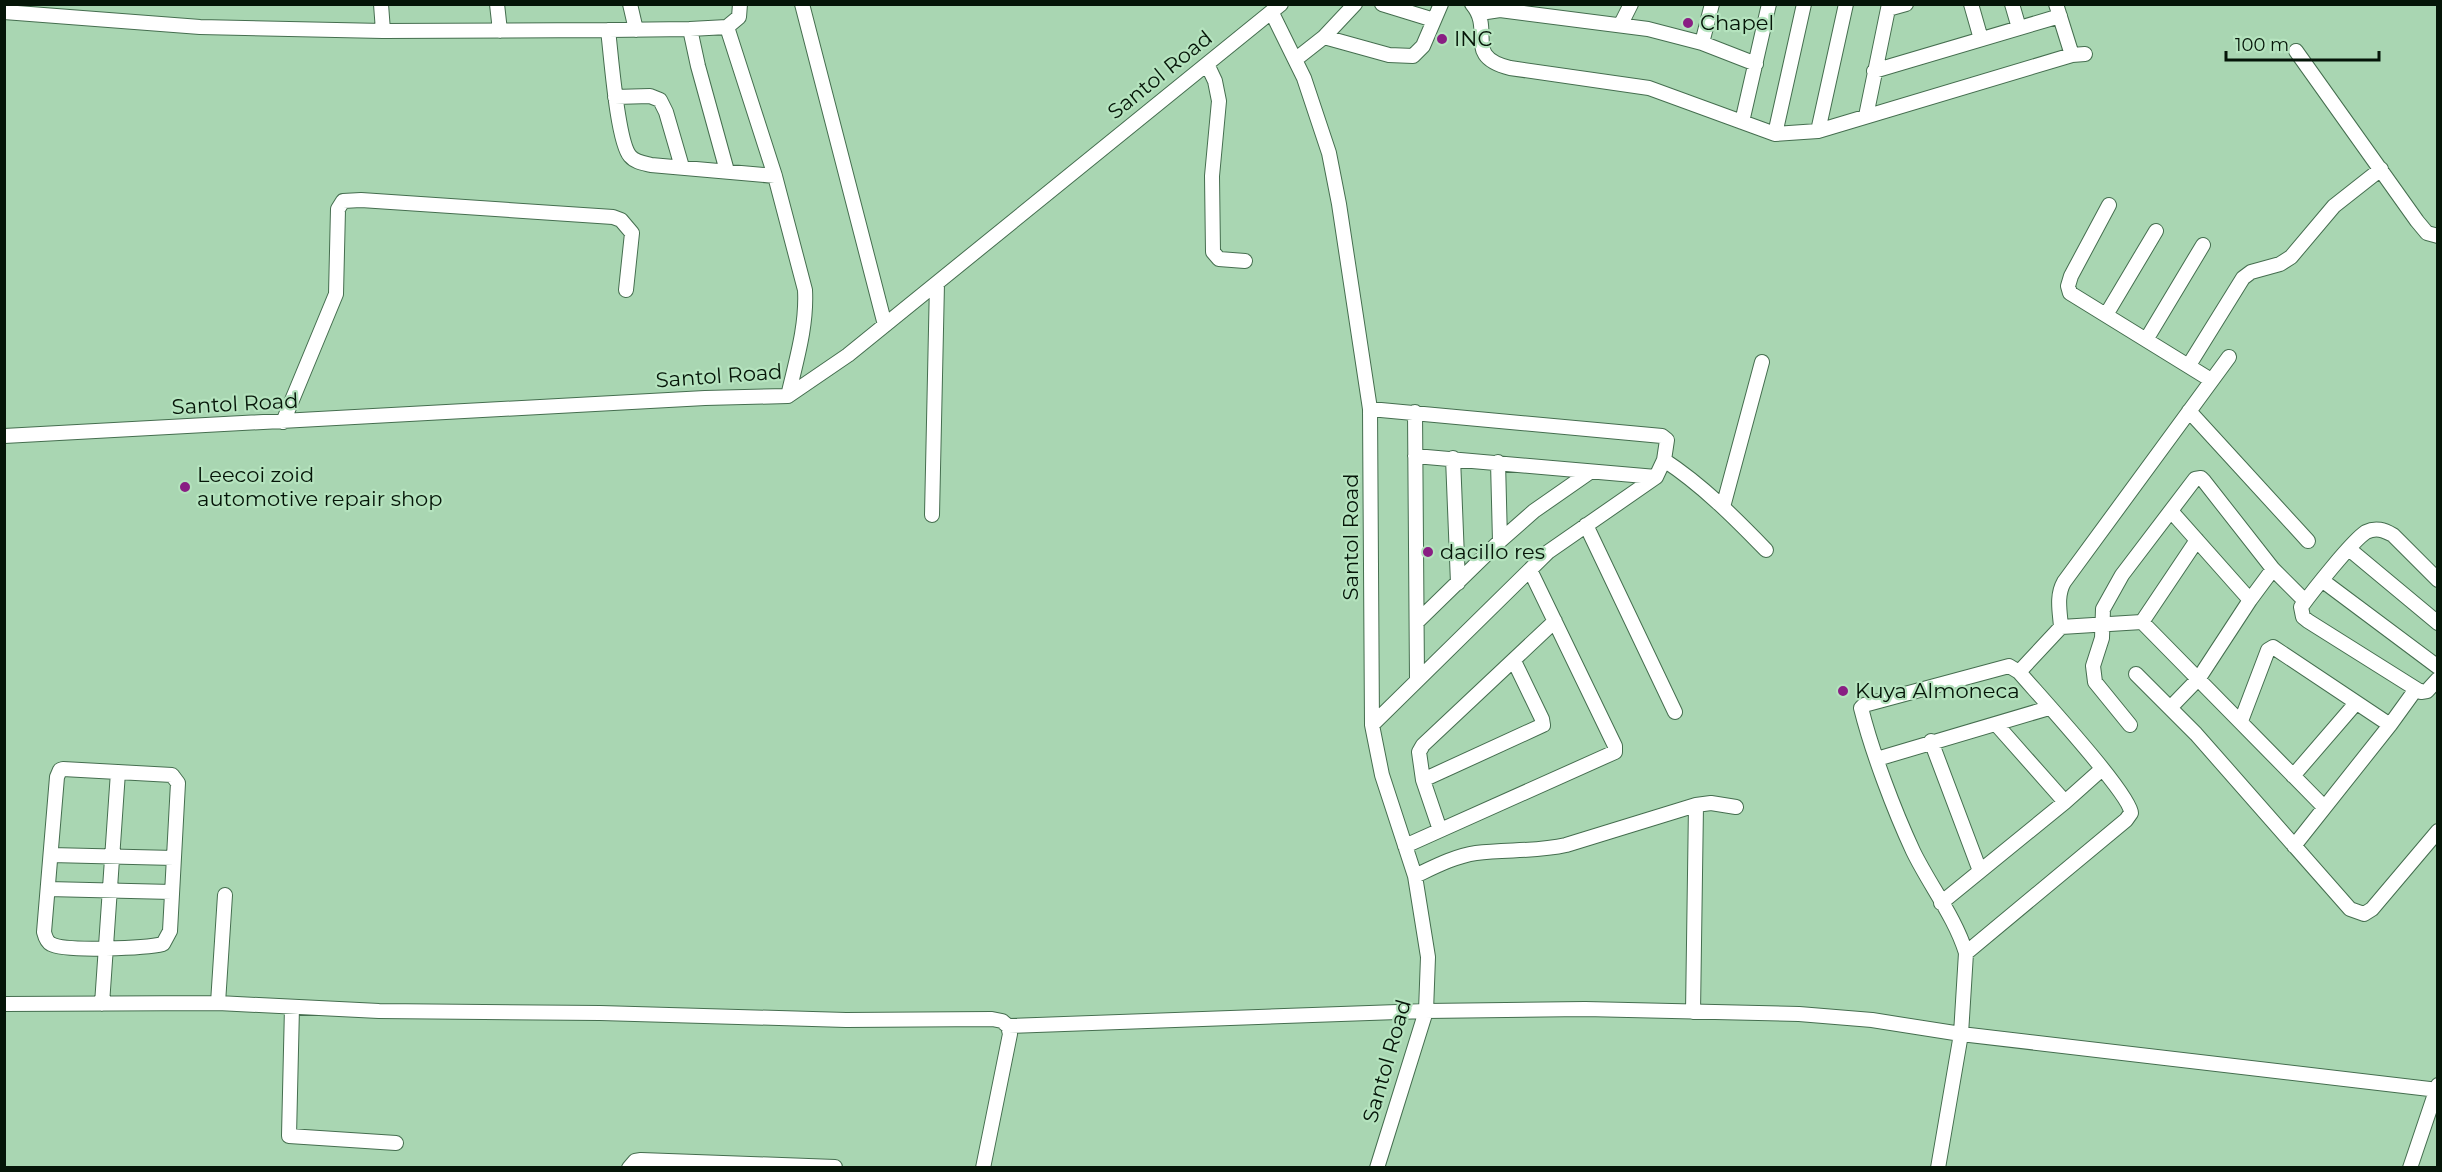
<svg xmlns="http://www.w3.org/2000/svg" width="2442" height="1172" font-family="Montserrat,sans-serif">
<rect width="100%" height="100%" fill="#a9d6b2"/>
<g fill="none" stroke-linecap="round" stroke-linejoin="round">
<defs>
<path id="minor" d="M 381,4 L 383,31
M 497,4 L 500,31
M 630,4 L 636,30
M 740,4 L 739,17 L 727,27 L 775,176 L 805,290 C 807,326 796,361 788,396
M 802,4 L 885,325
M 1382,4 L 1434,20
M 1472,4 C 1495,31 1462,56 1510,68 L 1649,88 L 1775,134 L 1818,131 L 2072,55 L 2085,54
M 1971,4 L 1981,39
M 2012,4 L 2019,28
M 2056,4 L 2072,55
M 1888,9 L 1906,4
M 4,12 L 200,27 L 383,31 L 608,30 C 611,53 617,141 630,156 C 635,162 643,163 651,165 L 775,176
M 1272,13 L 1304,78 L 1329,153 L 1339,204 L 1370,409 L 1372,725 L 1382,775 L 1415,876 L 1428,957 L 1426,1011 L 1377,1168
M 1480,13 L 1500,10 L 1648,29 L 1702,43 L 1756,64
M 1621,24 L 1631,4
M 690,29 L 727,27
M 608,30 L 690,29 L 698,66 L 727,171
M 1324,37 L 1389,55 L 1413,56 L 1423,46 L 1441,4
M 1702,43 L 1712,4
M 2296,51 L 2417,221 L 2427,233 L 2438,236
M 1296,59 L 1324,37 L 1355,4
M 1207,64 L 1215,81 L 1219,101 L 1212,176 L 1213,252 L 1219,259 L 1245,261
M 1874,71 L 2060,16
M 615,97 L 650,96 L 660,100 L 666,112 L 682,167
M 1866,116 L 1889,4
M 1742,122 L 1769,4
M 1818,131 L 1846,4
M 1775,134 L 1804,4
M 2109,205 L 2071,276 L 2068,286 L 2070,293 L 2211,380
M 2106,315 L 2156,231
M 2146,340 L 2203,245
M 2189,365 L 2243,278 L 2251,272 L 2280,264 L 2291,257 L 2334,206 L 2381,169
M 1370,409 L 1662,436 L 1667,440 L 1664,460 L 1656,477 L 1548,552 L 1372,725
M 2189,411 L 2308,541
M 1415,412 L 1417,680
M 283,422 L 336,294 L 338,209 L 343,201 L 361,200 L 613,217 L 621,220 L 632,233 L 626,290
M 4,436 L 705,398 L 788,396 L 848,355 L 1281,4
M 1415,456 L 1656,477
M 1453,458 L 1458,583
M 1664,460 C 1702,485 1734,517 1766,550
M 1498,462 L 1500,541
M 1723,507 L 1762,362
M 2171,511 L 2250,600
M 932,515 L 937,283
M 1586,525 L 1675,712
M 2349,549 L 2438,623
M 2438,580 L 2393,535 C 2384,530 2376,527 2366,532 C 2352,541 2312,592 2301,607 L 2303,617 L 2308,621 L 2421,692 L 2427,691 L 2438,679
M 2323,581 L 2438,667
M 1418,621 L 1500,541 L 1534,511 L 1590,472
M 2142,622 L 2197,540
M 2061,627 L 2142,622 L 2324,807
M 2019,672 L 2061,627 C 2060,612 2056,596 2064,582 L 2229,357
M 2136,674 L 2196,734 L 2350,909 L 2364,914 L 2372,909 L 2438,831
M 2170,708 L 2199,678 L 2250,600 L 2273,569
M 2241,721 L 2268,650 L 2273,647 L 2390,725 L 2294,846
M 1996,724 L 2065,802
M 2130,725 L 2095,682 L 2093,666 L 2102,638 L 2103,609 L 2122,575 L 2195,479 L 2201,478 L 2204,481 L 2273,569 L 2305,601
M 2390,725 L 2416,689
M 1931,741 L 1980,871
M 1877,759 L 2049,708
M 63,769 L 172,775 L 178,783 L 170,931 L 163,944 C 147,948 64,952 51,944 C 47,942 45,936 44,932 L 57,777 L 60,770 Z
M 2293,776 L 2356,703
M 1423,780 L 1543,725 L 1542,719 L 1514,661
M 1440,830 L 1423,780 L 1419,752 L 1423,745 L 1555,621
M 1405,846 L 1615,752 L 1615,746 L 1530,570
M 51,855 L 174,858
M 1415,876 C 1434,867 1455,856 1476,853 C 1506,849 1536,852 1566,845 L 1696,805 L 1711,803 L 1736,807
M 48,889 L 172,892
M 1941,903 L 2065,802 L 2102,769
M 218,1003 L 225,895
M 4,1004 L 218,1003 L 379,1011 L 600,1013 L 846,1020 L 992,1019 L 1002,1021 L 1008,1026 L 1010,1034 L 983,1168
M 102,1004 L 118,772
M 292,1007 L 289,1136 L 396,1143
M 1693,1012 L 1696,805
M 1008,1026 L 1426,1011 L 1585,1009 L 1799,1014 L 1872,1020 L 1961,1034 L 2438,1090
M 629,1168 L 635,1161 L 641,1160 L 835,1167
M 1938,1168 L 1961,1034 L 1966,953 L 2126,820 L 2131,813 C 2131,795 2037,693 2019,672 L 2009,666 L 1864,705 L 1861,708 C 1872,752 1894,810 1913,851 C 1930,886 1955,917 1966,953
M 2410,1168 L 2438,1085"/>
</defs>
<use href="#minor" stroke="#456e4f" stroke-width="16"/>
<use href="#minor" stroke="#fff" stroke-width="14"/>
</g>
<g fill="#891e83" stroke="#b5e3be" stroke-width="2">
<circle cx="1688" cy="23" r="6"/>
<circle cx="1442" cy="39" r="6"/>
<circle cx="185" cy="487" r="6"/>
<circle cx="1428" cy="552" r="6"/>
<circle cx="1843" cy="691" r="6"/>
</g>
<g text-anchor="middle" stroke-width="4.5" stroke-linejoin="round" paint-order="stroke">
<g font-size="21" fill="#051508" stroke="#b5e3be" text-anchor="start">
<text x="1700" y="30">Chapel</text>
<text x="1454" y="46">INC</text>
<text x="197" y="482">Leecoi zoid<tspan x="197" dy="24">automotive repair shop</tspan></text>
<text x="1440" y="559">dacillo res</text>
<text x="1855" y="698">Kuya Almoneca</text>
</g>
<g font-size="21" fill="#051508" stroke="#b5e3be">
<text transform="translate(1160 75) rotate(-39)" y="7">Santol Road</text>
<text transform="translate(719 376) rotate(-4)" y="7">Santol Road</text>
<text transform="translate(235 404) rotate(-3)" y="7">Santol Road</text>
<text transform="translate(1351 537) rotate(-90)" y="7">Santol Road</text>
<text transform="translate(1387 1061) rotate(-74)" y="7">Santol Road</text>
</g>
</g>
<rect width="2442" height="1172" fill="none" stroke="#051508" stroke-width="12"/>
<path d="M2226 51v9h153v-9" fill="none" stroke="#051508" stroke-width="3"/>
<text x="2235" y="51" font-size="18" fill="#051508" stroke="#b5e3be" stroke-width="4.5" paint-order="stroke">100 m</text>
</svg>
